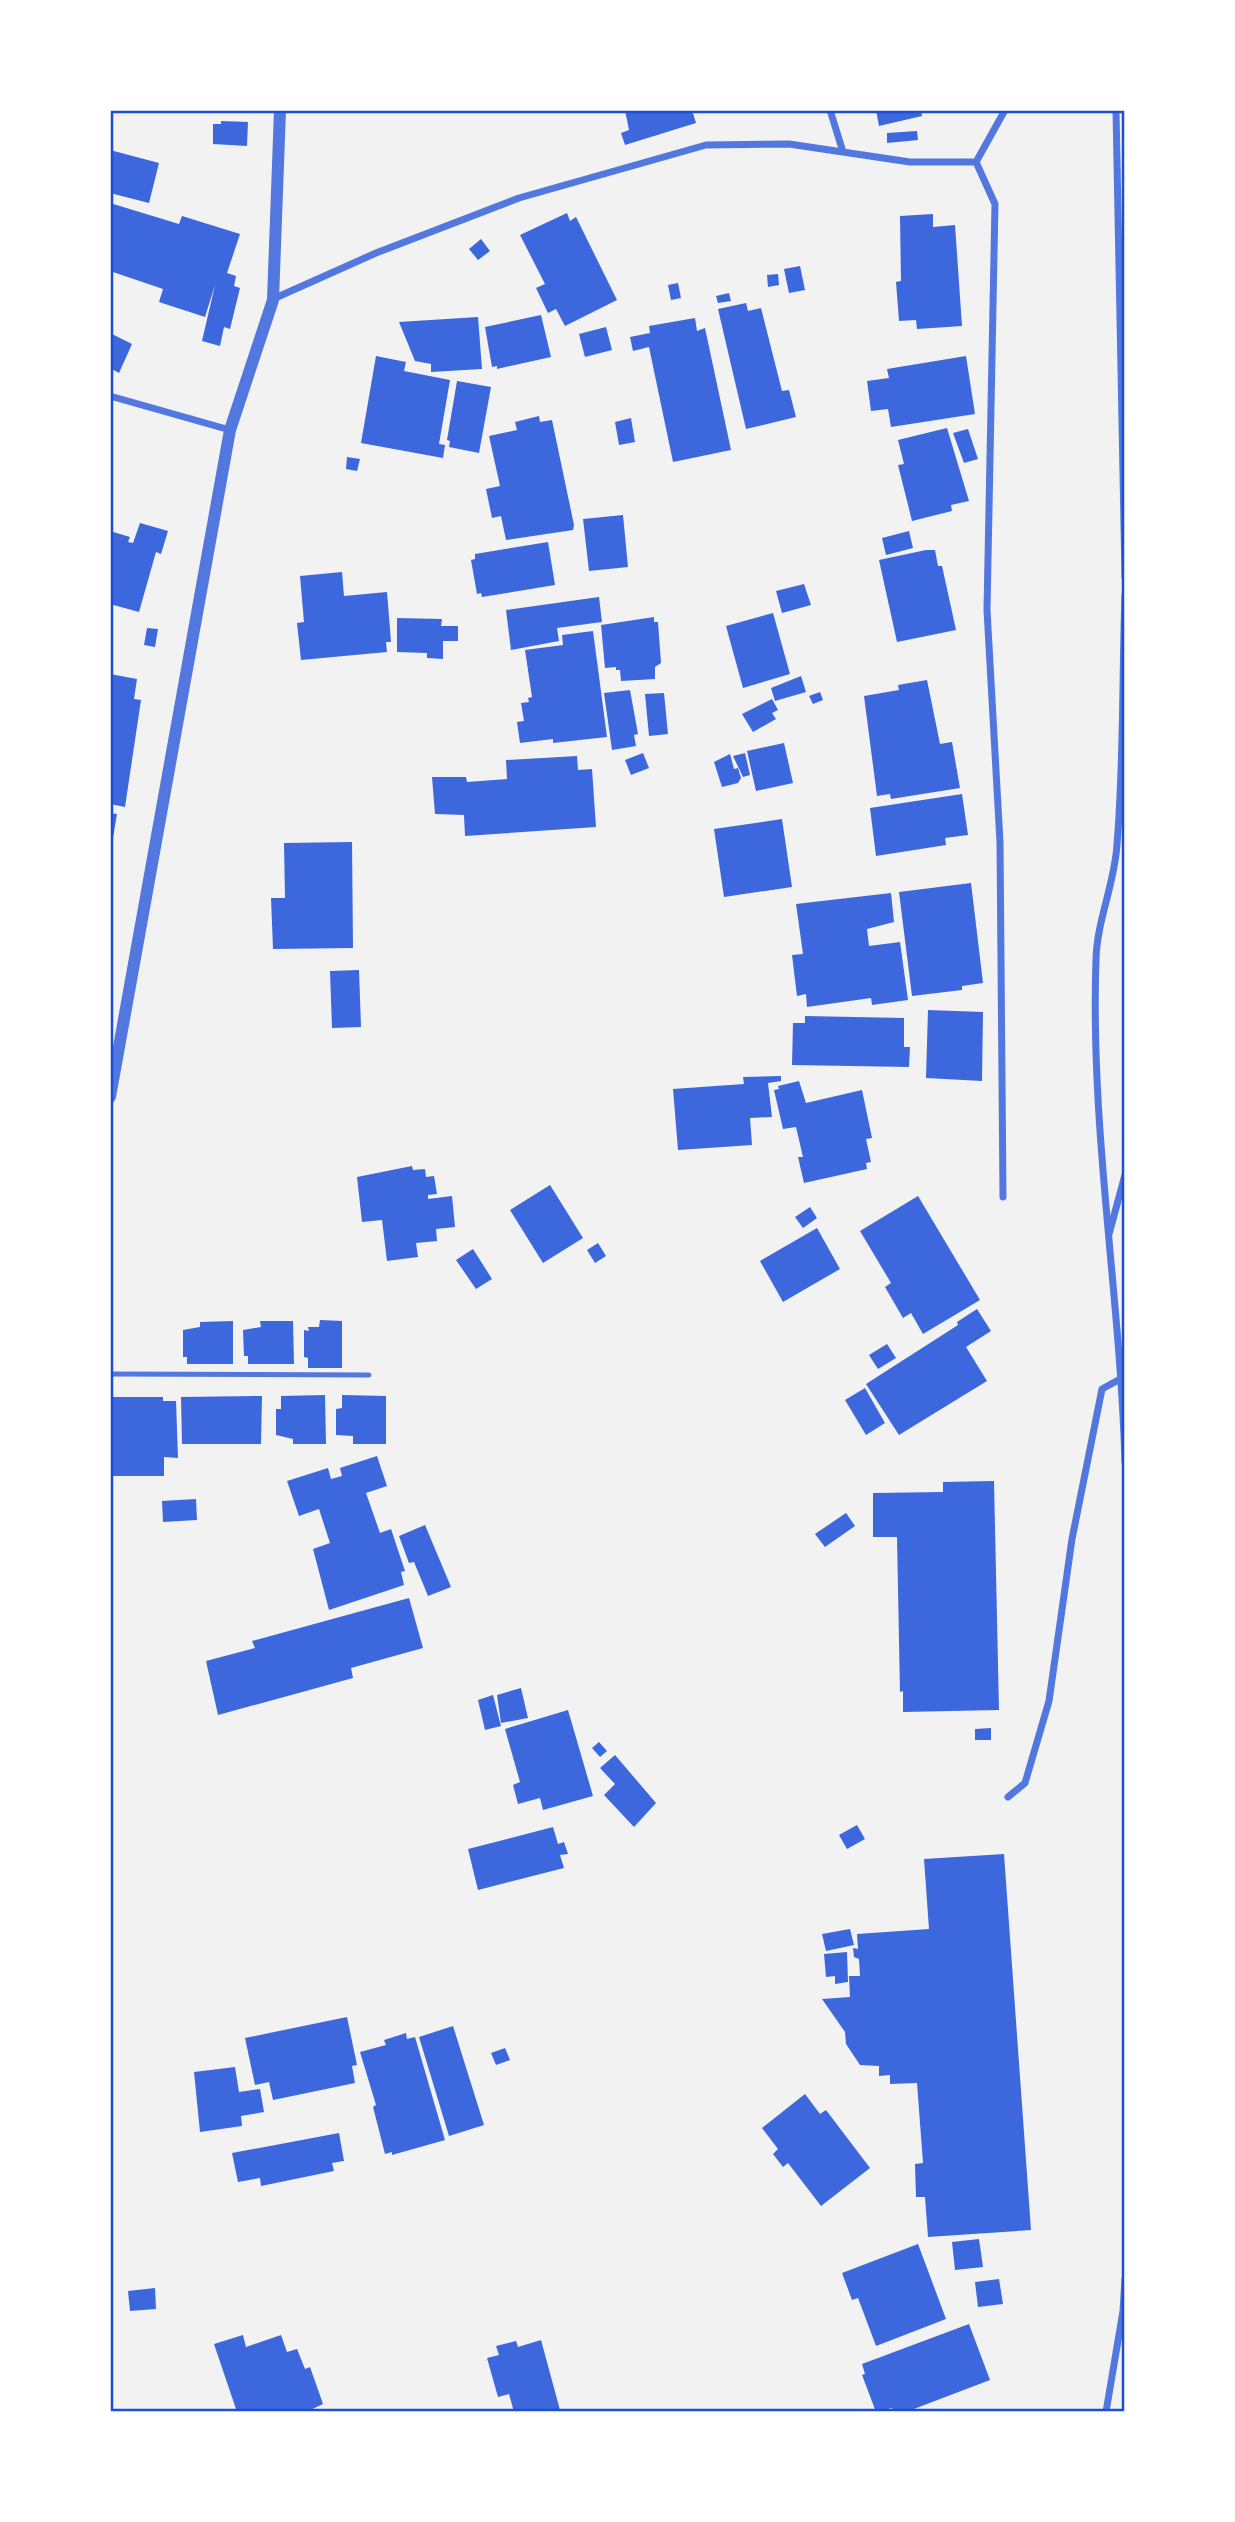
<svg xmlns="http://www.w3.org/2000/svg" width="1235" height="2522" font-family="'Noto Serif',serif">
<rect width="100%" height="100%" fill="#f2f2f2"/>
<path fill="#3d67dc" d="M 625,110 L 692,110 L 696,123 L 625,145 L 621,133 L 629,130 Z
M 876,110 L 921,110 L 922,116 L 879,126 Z
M 221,121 L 248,122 L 247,146 L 213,144 L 213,124 L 221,124 Z
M 917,131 L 918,140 L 887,143 L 887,133 Z
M 110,150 L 159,163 L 149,203 L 110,193 Z
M 110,203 L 179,224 L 182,216 L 240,234 L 227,273 L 236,276 L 234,286 L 240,288 L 230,329 L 224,327 L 220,346 L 202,341 L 215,285 L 205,317 L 159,302 L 163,289 L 110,271 Z
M 567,213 L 570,221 L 576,217 L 617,300 L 565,326 L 556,309 L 548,313 L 536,288 L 545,284 L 520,235 Z
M 933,214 L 933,227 L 955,225 L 962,326 L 917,329 L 916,320 L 899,321 L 896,282 L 901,281 L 900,216 Z
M 481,239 L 490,251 L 478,260 L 469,249 Z
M 800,266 L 805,290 L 789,293 L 784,269 Z
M 778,274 L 779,285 L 768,287 L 767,275 Z
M 678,283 L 681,298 L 671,300 L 668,285 Z
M 729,293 L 731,301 L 718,303 L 716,296 Z
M 746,303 L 748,311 L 761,308 L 782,391 L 789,390 L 796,417 L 746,429 L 718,309 Z
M 541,315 L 551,357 L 497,369 L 497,366 L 492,367 L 485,327 Z
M 478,317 L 482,369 L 431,372 L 431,364 L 415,361 L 399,322 Z
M 695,318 L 697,331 L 705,328 L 731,450 L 673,462 L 649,347 L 633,351 L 630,337 L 650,333 L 649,326 Z
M 606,327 L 612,350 L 585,357 L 579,334 Z
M 110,333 L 132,344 L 119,373 L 110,368 Z
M 376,356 L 406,362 L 404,371 L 450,380 L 439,444 L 445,445 L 443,458 L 361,443 Z
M 966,356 L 975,414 L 891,427 L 888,409 L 871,411 L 867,381 L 889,378 L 887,369 Z
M 457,381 L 491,387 L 479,453 L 449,447 L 450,441 L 447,440 Z
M 539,416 L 540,422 L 552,420 L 574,525 L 573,530 L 506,540 L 501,516 L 492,518 L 486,489 L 500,486 L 489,436 L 517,430 L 515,422 Z
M 631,418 L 635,442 L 619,445 L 615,422 Z
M 947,428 L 969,501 L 951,505 L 952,511 L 912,521 L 898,465 L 904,464 L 898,440 Z
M 968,429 L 978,459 L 964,463 L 953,433 Z
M 347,457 L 360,459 L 357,471 L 346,469 Z
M 623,515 L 628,567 L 589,571 L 583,519 Z
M 140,523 L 168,531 L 161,554 L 156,552 L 139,612 L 110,604 L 110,531 L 130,537 L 128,542 L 133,543 Z
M 909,531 L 913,548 L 886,555 L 882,538 Z
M 548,542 L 555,585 L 482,597 L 481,593 L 477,594 L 471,560 L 475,559 L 475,554 Z
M 926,550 L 935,550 L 938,566 L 942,566 L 956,630 L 897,642 L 879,560 Z
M 342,572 L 344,596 L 387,592 L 391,642 L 386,642 L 387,652 L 301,660 L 297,623 L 304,622 L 300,576 Z
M 804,584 L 811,605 L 782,613 L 776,591 Z
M 599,597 L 602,622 L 557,628 L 559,641 L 511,650 L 506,610 Z
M 773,613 L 790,674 L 743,688 L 726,626 Z
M 654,617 L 654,622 L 658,622 L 661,663 L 655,667 L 655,679 L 621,681 L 620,670 L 616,670 L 616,667 L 605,668 L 601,625 Z
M 397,618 L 442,619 L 441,626 L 458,626 L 458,641 L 443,641 L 443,659 L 427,658 L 427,653 L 397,652 Z
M 147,628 L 158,629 L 155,647 L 144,645 Z
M 593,631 L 607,737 L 553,743 L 553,739 L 520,743 L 517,722 L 524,721 L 521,703 L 529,702 L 528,698 L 532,697 L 525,650 L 563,645 L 562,635 Z
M 110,674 L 137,679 L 134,699 L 141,700 L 125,807 L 110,804 Z
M 801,676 L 806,692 L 775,701 L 771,688 Z
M 927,680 L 940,744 L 952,742 L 960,788 L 891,799 L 890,794 L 877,796 L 864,696 L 899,690 L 898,685 Z
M 630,690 L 638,734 L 634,735 L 636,746 L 612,750 L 604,693 Z
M 820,692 L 823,700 L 813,704 L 809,696 Z
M 664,693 L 668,734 L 649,736 L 645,694 Z
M 772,699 L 778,710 L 772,713 L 776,719 L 753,732 L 742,714 Z
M 784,743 L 793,783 L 756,791 L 747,751 Z
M 643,753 L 649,768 L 631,775 L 625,760 Z
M 745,753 L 750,775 L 743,777 L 733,756 Z
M 730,754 L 734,769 L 738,768 L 741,778 L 738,783 L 722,787 L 714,762 Z
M 577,756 L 578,770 L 592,769 L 596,827 L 465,836 L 464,815 L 435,814 L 432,777 L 466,777 L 467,782 L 507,779 L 506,760 Z
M 962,794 L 968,835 L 945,838 L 946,845 L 876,856 L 870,808 Z
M 110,813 L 117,814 L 112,844 L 110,844 Z
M 782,819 L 792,887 L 724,897 L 714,829 Z
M 352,842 L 353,948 L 273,949 L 271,898 L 285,898 L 284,843 Z
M 971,883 L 983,983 L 962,986 L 962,990 L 912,996 L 899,892 Z
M 891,893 L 894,922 L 867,929 L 869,946 L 900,942 L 908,1000 L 872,1005 L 871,998 L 807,1007 L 806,994 L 797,996 L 792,955 L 803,954 L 796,904 Z
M 359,970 L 361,1027 L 332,1028 L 330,971 Z
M 928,1010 L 983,1012 L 982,1081 L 926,1078 Z
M 805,1016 L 904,1018 L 904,1047 L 910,1047 L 909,1067 L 792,1065 L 793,1023 L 805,1023 Z
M 781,1076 L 781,1081 L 768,1083 L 772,1117 L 750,1118 L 752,1145 L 678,1150 L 673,1089 L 744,1084 L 743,1077 Z
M 799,1081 L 806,1103 L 862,1090 L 872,1138 L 866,1139 L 871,1162 L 866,1163 L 867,1169 L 804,1183 L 798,1157 L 803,1157 L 796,1127 L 783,1129 L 774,1090 L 779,1089 L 778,1086 Z
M 412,1166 L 413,1170 L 425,1169 L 426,1177 L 434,1176 L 437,1194 L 428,1195 L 428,1199 L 452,1196 L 455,1227 L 436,1229 L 437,1241 L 416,1243 L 418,1257 L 387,1261 L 382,1220 L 362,1222 L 357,1177 Z
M 550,1185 L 583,1238 L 543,1263 L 510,1210 Z
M 918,1196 L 980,1300 L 923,1334 L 911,1313 L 903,1318 L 885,1287 L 891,1283 L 860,1231 Z
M 810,1207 L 817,1218 L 803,1228 L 795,1217 Z
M 817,1228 L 840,1269 L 783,1302 L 760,1261 Z
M 598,1243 L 606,1256 L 595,1263 L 587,1250 Z
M 473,1249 L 492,1279 L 476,1289 L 456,1260 Z
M 977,1309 L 991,1331 L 966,1347 L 987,1381 L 899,1435 L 866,1384 L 958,1325 L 957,1322 Z
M 320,1320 L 342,1321 L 342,1368 L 308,1368 L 308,1358 L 304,1357 L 304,1330 L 309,1331 L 308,1327 L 319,1327 Z
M 233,1321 L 233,1364 L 187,1364 L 187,1357 L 183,1357 L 183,1330 L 200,1327 L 200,1322 Z
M 260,1321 L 293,1321 L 294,1364 L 248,1364 L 248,1356 L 244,1356 L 243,1330 L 261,1327 Z
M 887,1344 L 896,1358 L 878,1369 L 869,1355 Z
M 865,1388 L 885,1423 L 866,1435 L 845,1400 Z
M 325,1395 L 326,1444 L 293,1444 L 293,1439 L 276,1435 L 276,1409 L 281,1409 L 281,1396 Z
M 342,1395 L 386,1396 L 386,1444 L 353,1444 L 353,1436 L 336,1435 L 336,1409 L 342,1408 Z
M 262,1396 L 261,1444 L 182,1444 L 181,1397 Z
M 110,1397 L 163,1397 L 163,1401 L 176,1401 L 178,1458 L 164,1457 L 164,1476 L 110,1476 Z
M 377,1456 L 387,1486 L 366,1493 L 380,1533 L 391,1529 L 405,1571 L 401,1572 L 404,1585 L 329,1610 L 313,1549 L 330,1543 L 319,1509 L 299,1516 L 287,1481 L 328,1468 L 331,1479 L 342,1476 L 340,1468 Z
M 994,1481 L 999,1710 L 903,1712 L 903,1691 L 900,1692 L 897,1537 L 873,1537 L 873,1493 L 943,1492 L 943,1482 Z
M 196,1499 L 197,1520 L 163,1522 L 162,1501 Z
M 846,1513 L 855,1526 L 825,1547 L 815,1534 Z
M 425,1525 L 451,1587 L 428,1596 L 414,1562 L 409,1563 L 399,1536 Z
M 409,1598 L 423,1648 L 351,1668 L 353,1678 L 218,1715 L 206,1661 L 255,1648 L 252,1641 Z
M 521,1688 L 528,1718 L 501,1723 L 497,1695 Z
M 493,1695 L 501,1726 L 485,1730 L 478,1700 Z
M 568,1710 L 593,1796 L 543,1810 L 540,1798 L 518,1804 L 513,1785 L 520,1782 L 505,1729 Z
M 991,1728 L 991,1740 L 975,1740 L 975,1729 Z
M 599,1742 L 607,1751 L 600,1757 L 592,1748 Z
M 615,1755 L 656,1803 L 634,1827 L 604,1795 L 615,1784 L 600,1768 Z
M 857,1825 L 865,1839 L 847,1849 L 839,1835 Z
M 553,1827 L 558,1844 L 564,1842 L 568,1854 L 560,1855 L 564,1868 L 478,1890 L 468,1849 Z
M 1004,1854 L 1031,2230 L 928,2237 L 925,2197 L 916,2197 L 915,2164 L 923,2163 L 917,2083 L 890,2084 L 890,2075 L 879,2076 L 879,2066 L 860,2065 L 846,2044 L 845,2032 L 822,1999 L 850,1997 L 849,1976 L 860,1976 L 859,1959 L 854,1957 L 853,1948 L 858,1949 L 857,1934 L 929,1929 L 924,1859 Z
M 850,1929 L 854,1945 L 826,1951 L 822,1934 Z
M 847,1952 L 848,1982 L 835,1984 L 835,1976 L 826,1977 L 824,1954 Z
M 347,2017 L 357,2065 L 352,2066 L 355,2083 L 273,2100 L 269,2082 L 255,2085 L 245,2038 Z
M 453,2026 L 484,2125 L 449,2136 L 419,2037 Z
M 406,2033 L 407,2039 L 415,2037 L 445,2140 L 392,2155 L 392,2152 L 385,2154 L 373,2107 L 376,2105 L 360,2052 L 386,2045 L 384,2040 Z
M 505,2048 L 510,2060 L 496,2065 L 491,2053 Z
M 235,2067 L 239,2092 L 260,2089 L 264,2112 L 241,2116 L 242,2126 L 200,2132 L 194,2072 Z
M 805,2094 L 820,2114 L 826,2110 L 870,2168 L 821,2206 L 788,2163 L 783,2167 L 773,2154 L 778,2149 L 762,2128 Z
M 339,2133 L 344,2161 L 332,2163 L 334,2171 L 261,2186 L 260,2178 L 238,2182 L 232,2153 Z
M 979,2239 L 983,2267 L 955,2270 L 952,2242 Z
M 918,2244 L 946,2319 L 876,2346 L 858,2298 L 852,2300 L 842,2273 Z
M 999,2279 L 1003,2304 L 978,2307 L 975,2282 Z
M 155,2288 L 156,2309 L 130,2311 L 128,2291 Z
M 969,2324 L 990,2380 L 906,2412 L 894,2412 L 892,2408 L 876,2412 L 862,2375 L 865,2374 L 862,2364 Z
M 243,2335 L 246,2347 L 281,2335 L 287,2352 L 297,2349 L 305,2369 L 310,2367 L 323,2404 L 306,2412 L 237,2412 L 214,2344 Z
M 541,2340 L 560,2410 L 514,2412 L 509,2394 L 498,2397 L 487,2358 L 499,2355 L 496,2346 L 516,2341 L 518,2347 Z"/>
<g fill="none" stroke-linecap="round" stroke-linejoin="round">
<path stroke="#5277de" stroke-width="5" d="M 110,1374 L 369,1375"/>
<path stroke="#5277de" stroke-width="7" d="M 830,110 L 843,152
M 1116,110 L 1125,577
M 976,162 L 995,204 L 987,610 L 1000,842 L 1003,1197
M 273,299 L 376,253 L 519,198 L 706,145 L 789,144 L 910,162 L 976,162 L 1005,110
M 110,396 L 230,430
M 1125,595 C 1122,678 1124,762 1117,844 C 1115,883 1097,920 1096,959 C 1090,1128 1120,1294 1125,1462
M 1109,1234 L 1125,1175
M 1008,1797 L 1025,1783 L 1049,1701 L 1072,1539 L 1102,1389 L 1122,1378
M 1106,2412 L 1123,2311 L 1125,2279"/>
<path stroke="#5277de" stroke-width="12" d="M 110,1097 L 230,430 L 273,300 L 280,110"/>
</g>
<rect width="1235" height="2522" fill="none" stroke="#ffffff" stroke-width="224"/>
<rect x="112" y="112" width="1011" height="2298" fill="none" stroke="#1d4ed8" stroke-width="2.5"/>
</svg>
